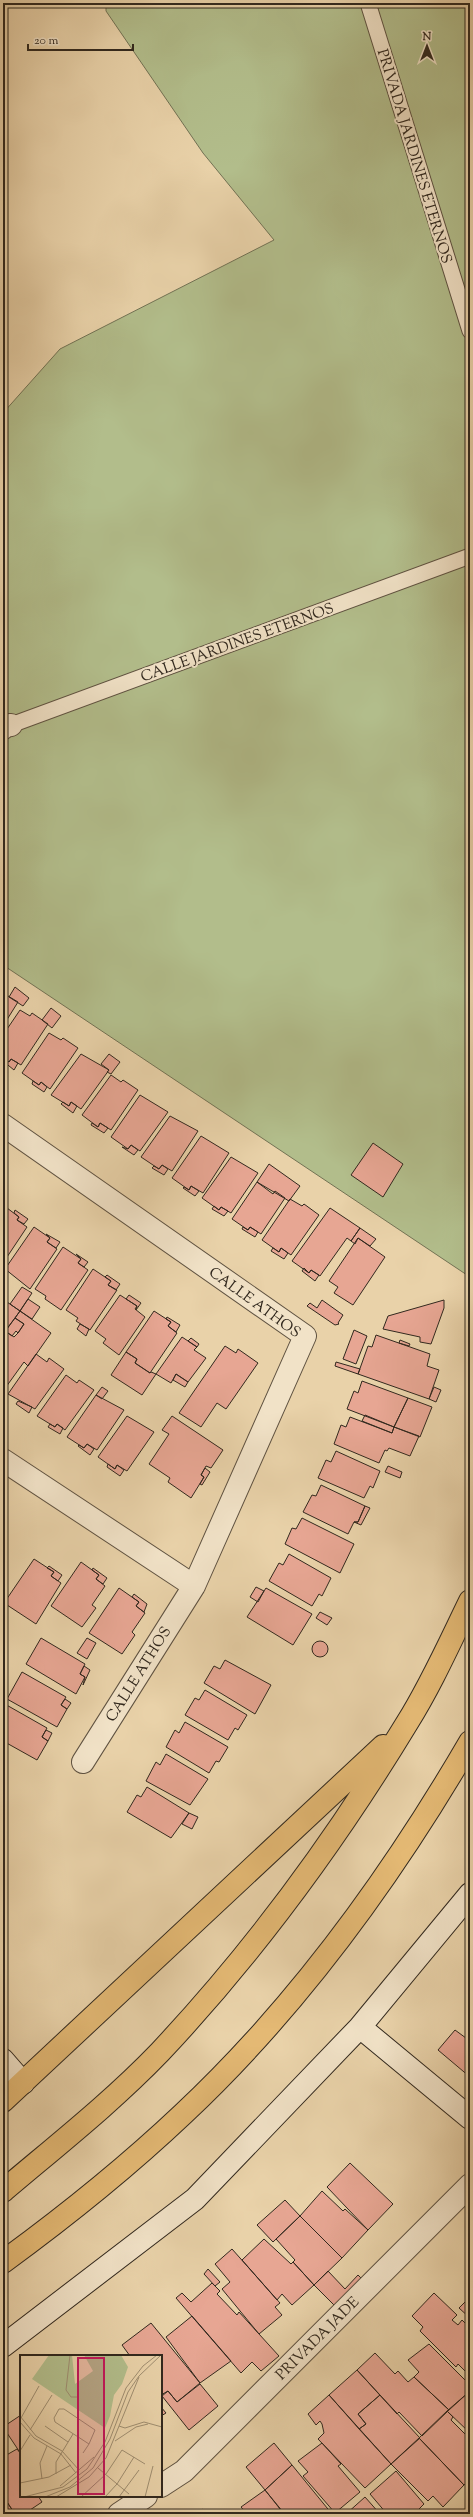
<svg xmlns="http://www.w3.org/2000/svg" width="473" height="2517" font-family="'Sorts Mill Goudy',serif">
<rect width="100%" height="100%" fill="#e9d2a9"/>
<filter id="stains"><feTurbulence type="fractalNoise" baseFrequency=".005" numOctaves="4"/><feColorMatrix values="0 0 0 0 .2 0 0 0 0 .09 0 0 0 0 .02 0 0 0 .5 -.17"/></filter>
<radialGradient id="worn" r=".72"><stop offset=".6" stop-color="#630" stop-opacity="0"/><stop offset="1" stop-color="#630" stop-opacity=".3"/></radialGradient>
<path fill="#b2bd8b" stroke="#727254" d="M 106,3 L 470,3 L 470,1277 L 3,965 L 3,413 L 60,349 L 274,240 L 203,153 L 106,11 Z"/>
<path fill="#e7a693" stroke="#31281e" d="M 15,987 L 29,998 L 23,1006 L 9,997 Z
M 3,993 L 18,1002 L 3,1026 Z
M 51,1008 L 61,1016 L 52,1028 L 42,1020 Z
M 20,1010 L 30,1016 L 32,1013 L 48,1024 L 21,1065 L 11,1059 L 9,1062 L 3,1057 L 3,1035 Z
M 49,1033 L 61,1040 L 63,1038 L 78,1048 L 50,1089 L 41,1082 L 39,1085 L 22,1073 Z
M 81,1054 L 109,1070 L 81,1109 L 71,1102 L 69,1106 L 51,1095 Z
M 109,1054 L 120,1062 L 111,1074 L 107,1072 L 109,1070 L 101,1064 Z
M 3,1057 L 9,1062 L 11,1059 L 18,1063 L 14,1070 L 3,1061 Z
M 111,1075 L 121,1082 L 123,1080 L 138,1090 L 111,1130 L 100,1123 L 98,1127 L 82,1115 Z
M 33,1081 L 39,1085 L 41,1082 L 47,1087 L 44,1092 L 32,1084 Z
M 140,1095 L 168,1112 L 140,1151 L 131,1145 L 128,1149 L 111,1137 Z
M 63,1102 L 69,1106 L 71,1102 L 77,1106 L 73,1113 L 61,1104 Z
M 170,1116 L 198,1131 L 172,1171 L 162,1165 L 159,1169 L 141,1157 Z
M 92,1123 L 98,1127 L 100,1123 L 108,1128 L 104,1133 L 91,1125 Z
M 201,1136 L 229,1153 L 203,1193 L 191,1186 L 189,1190 L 172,1178 Z
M 373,1143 L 403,1164 L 383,1197 L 351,1175 Z
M 131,1145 L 138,1150 L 134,1155 L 122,1147 L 128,1149 Z
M 231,1157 L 258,1173 L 231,1213 L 221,1207 L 219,1210 L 202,1198 Z
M 269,1164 L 300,1186 L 289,1201 L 257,1182 Z
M 162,1165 L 168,1169 L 164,1175 L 152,1168 L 154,1166 L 159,1169 Z
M 257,1182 L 273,1194 L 275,1191 L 285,1198 L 261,1234 L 250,1227 L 248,1230 L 232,1219 Z
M 191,1186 L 199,1191 L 195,1196 L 183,1188 L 184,1187 L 189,1190 Z
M 290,1199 L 302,1206 L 304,1204 L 319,1215 L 291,1255 L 281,1248 L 279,1252 L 262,1240 Z
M 3,1205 L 19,1217 L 17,1220 L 27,1227 L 3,1263 Z
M 214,1206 L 219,1210 L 221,1207 L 228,1211 L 224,1216 L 212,1209 Z
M 330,1208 L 360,1228 L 351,1241 L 347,1238 L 320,1276 L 311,1270 L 309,1273 L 292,1261 Z
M 15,1210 L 28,1219 L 24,1224 L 17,1220 L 19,1217 L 14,1213 Z
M 34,1227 L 50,1238 L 47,1242 L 57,1249 L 30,1289 L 5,1269 Z
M 243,1227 L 248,1230 L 250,1227 L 258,1232 L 255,1237 L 242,1229 Z
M 360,1228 L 376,1239 L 370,1246 L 358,1238 L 355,1244 L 351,1241 Z
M 46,1234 L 60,1242 L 56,1248 L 47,1242 L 50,1238 Z
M 358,1238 L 385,1257 L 353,1305 L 334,1293 L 338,1287 L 329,1281 Z
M 63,1247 L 81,1259 L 78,1263 L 88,1270 L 61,1310 L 45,1299 L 46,1296 L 35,1289 Z
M 273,1248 L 279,1252 L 281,1248 L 288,1253 L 284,1259 L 271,1251 Z
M 76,1254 L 88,1262 L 84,1267 L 78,1263 L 81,1259 Z
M 304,1268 L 309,1273 L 311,1270 L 319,1275 L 315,1281 L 302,1271 Z
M 93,1269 L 111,1281 L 108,1285 L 117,1290 L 90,1330 L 76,1321 L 78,1318 L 66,1310 Z
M 107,1275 L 120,1284 L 116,1290 L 108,1285 L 111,1281 L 105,1277 Z
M 22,1287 L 32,1293 L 20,1311 L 10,1304 Z
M 120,1295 L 137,1306 L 135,1309 L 145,1317 L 119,1355 L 103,1343 L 106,1339 L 95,1331 Z
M 129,1295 L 141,1303 L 136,1310 L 137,1306 L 126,1299 Z
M 28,1299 L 40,1307 L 32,1319 L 20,1311 Z
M 322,1300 L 343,1315 L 338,1323 L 339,1324 L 335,1325 L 307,1306 L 310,1303 L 317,1308 Z
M 444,1300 L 444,1308 L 431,1344 L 420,1342 L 420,1337 L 383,1329 L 388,1316 Z
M 7,1302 L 20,1311 L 7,1329 L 3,1326 L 3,1309 Z
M 20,1311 L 51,1333 L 28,1366 L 24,1362 L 6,1387 L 3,1385 L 3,1335 L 5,1331 L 14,1337 L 18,1333 L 24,1324 L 15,1318 Z
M 154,1311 L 171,1322 L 168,1326 L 177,1333 L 150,1373 L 135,1363 L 137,1359 L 126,1352 Z
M 167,1317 L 180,1325 L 176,1332 L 168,1326 L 171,1322 L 166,1319 Z
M 15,1318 L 24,1324 L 18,1333 L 16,1331 L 12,1336 L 5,1331 Z
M 80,1324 L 89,1329 L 86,1336 L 77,1329 Z
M 354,1330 L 367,1336 L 356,1364 L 343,1359 Z
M 376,1335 L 430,1354 L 427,1366 L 439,1370 L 429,1399 L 358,1374 L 368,1346 L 372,1347 Z
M 182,1337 L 197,1347 L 194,1350 L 206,1358 L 188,1382 L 176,1374 L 171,1383 L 156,1374 Z
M 191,1338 L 199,1344 L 197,1347 L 188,1341 Z
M 400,1340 L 410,1344 L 409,1346 L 399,1343 Z
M 225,1346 L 236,1353 L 238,1349 L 258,1363 L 226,1409 L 217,1403 L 201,1427 L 179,1413 Z
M 126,1352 L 137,1359 L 135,1363 L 150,1373 L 151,1372 L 156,1374 L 142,1395 L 111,1375 Z
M 36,1354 L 47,1362 L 49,1358 L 64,1369 L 35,1409 L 8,1394 Z
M 336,1362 L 360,1369 L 358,1374 L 335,1366 Z
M 176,1374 L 188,1382 L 185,1387 L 173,1380 Z
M 66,1375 L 77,1383 L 79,1380 L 94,1390 L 65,1430 L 57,1424 L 55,1427 L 37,1416 Z
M 362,1381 L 408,1398 L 394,1427 L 347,1409 L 354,1391 L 358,1393 Z
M 102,1387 L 108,1391 L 102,1399 L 96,1395 Z
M 434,1387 L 441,1390 L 436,1402 L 429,1399 Z
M 96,1395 L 124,1410 L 97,1450 L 87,1444 L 84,1448 L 67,1437 Z
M 408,1398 L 432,1407 L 420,1437 L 394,1427 Z
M 18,1401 L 32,1407 L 29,1413 L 16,1404 Z
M 365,1415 L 394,1427 L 392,1433 L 362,1421 Z
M 127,1416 L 154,1432 L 127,1471 L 117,1465 L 115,1469 L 98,1457 Z
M 172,1416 L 223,1450 L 211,1468 L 206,1466 L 201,1475 L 204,1477 L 191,1498 L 168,1482 L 170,1478 L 149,1464 L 169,1434 L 162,1430 Z
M 350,1417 L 392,1433 L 394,1427 L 419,1436 L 410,1456 L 389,1448 L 387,1451 L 385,1450 L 379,1463 L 334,1444 L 341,1425 L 346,1427 Z
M 50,1424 L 55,1427 L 57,1424 L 63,1428 L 60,1434 L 48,1427 Z
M 87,1444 L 94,1449 L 90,1455 L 78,1446 L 79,1445 L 84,1448 Z
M 336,1451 L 380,1471 L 373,1488 L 370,1486 L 364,1498 L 318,1478 L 326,1460 L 331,1462 Z
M 108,1464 L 115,1469 L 117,1465 L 124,1470 L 120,1476 L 107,1467 Z
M 388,1466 L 402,1472 L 400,1478 L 385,1472 Z
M 205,1468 L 210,1472 L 202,1485 L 200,1484 L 204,1477 L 201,1475 Z
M 321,1485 L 365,1506 L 358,1522 L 354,1522 L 348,1534 L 303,1512 L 312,1495 L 316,1496 Z
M 365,1506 L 370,1508 L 361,1525 L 354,1522 L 358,1522 Z
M 302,1518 L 354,1544 L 340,1573 L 285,1544 L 292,1528 L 296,1529 Z
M 289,1554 L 331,1578 L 322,1596 L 319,1594 L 312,1606 L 269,1581 L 279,1563 L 283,1565 Z
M 34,1559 L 54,1572 L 51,1576 L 61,1583 L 36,1624 L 4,1603 Z
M 81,1562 L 99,1575 L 96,1579 L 105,1586 L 92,1605 L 96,1608 L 82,1627 L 51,1606 Z
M 49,1566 L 62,1575 L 58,1581 L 51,1576 L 54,1572 L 47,1568 Z
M 93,1568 L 107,1578 L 103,1584 L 96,1579 L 99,1575 L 92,1570 Z
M 256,1587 L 264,1591 L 258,1602 L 250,1597 Z
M 119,1588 L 139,1602 L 136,1606 L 145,1613 L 132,1632 L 135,1635 L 122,1654 L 89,1633 Z
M 266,1588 L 312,1614 L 293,1645 L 247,1617 Z
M 134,1594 L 147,1604 L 144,1612 L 136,1606 L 139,1602 L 132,1597 Z
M 320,1612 L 332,1618 L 327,1625 L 316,1618 Z
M 41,1638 L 85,1664 L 80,1674 L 85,1677 L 76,1694 L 26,1664 Z
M 87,1638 L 96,1643 L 87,1659 L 77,1653 Z
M312 1649a8 8 0 1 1 16 0a8 8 0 1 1-16 0Z
M 225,1660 L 271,1685 L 255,1714 L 204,1683 L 214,1666 L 220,1669 Z
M 84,1666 L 90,1670 L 83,1685 L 85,1677 L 80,1674 Z
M 22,1672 L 66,1697 L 61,1705 L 67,1709 L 57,1727 L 7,1699 Z
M 205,1690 L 247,1715 L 238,1730 L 235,1728 L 228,1740 L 185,1715 L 195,1698 L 199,1700 Z
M 65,1699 L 71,1703 L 67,1709 L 61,1705 Z
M 3,1703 L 47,1728 L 42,1737 L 48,1741 L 37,1760 L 3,1741 Z
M 185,1722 L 228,1747 L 219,1762 L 216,1761 L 209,1773 L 166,1747 L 175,1730 L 179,1733 Z
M 46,1730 L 52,1733 L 48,1741 L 42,1737 Z
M 166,1754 L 208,1779 L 190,1805 L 146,1781 L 156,1762 L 160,1765 Z
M 147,1787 L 189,1813 L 171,1838 L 127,1812 L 137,1795 L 141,1797 Z
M 189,1813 L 198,1817 L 192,1829 L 182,1824 Z
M 455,2030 L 470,2041 L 470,2077 L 438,2050 Z
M 350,2163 L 393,2204 L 368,2230 L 327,2187 Z
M 322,2191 L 343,2211 L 345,2209 L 368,2230 L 342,2258 L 300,2216 Z
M 285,2200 L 300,2216 L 273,2242 L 257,2225 Z
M 300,2216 L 342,2258 L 314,2285 L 293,2262 L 295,2260 L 276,2239 Z
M 264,2239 L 291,2264 L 293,2262 L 314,2285 L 292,2305 L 282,2294 L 277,2300 L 242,2260 Z
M 232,2249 L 280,2303 L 275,2307 L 282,2315 L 259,2334 L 222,2289 L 230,2282 L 215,2264 Z
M 208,2269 L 220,2282 L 215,2286 L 204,2274 Z
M 328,2271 L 345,2289 L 358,2275 L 361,2278 L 334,2305 L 314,2285 Z
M 212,2283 L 220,2291 L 217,2294 L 237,2315 L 239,2312 L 279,2356 L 261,2371 L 252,2362 L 241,2373 L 176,2298 L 182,2293 L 191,2302 Z
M 434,2293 L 457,2315 L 452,2320 L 458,2325 L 462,2320 L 470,2328 L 470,2376 L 458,2364 L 456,2367 L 420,2331 L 423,2327 L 412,2316 Z
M 470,2297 L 470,2318 L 459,2308 Z
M 192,2316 L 231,2361 L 200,2383 L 166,2337 Z
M 470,2320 L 470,2328 L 466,2324 Z
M 151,2323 L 200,2383 L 177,2402 L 168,2391 L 161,2395 L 161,2356 L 130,2356 L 122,2345 Z
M 429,2344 L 470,2385 L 470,2391 L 449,2410 L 414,2377 L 419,2372 L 408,2360 Z
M 375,2353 L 395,2374 L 398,2371 L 408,2382 L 414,2377 L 449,2410 L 422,2436 L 399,2412 L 397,2414 L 357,2370 Z
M 357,2370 L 380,2395 L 358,2414 L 366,2424 L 359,2429 L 329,2395 Z
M 200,2384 L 218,2406 L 189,2430 L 162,2396 L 168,2391 L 177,2402 Z
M 470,2391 L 470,2433 L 447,2411 Z
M 329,2395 L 391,2464 L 365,2488 L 318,2439 L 324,2433 L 322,2424 L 320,2421 L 316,2425 L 308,2414 Z
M 380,2395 L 420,2438 L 391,2464 L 359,2429 L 366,2424 L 358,2414 Z
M 161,2407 L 166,2413 L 161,2416 Z
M 447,2411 L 453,2417 L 451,2420 L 470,2439 L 470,2480 L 464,2485 L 419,2438 Z
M 21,2415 L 21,2454 L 3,2427 Z
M 419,2438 L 464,2485 L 443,2507 L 433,2496 L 428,2501 L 391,2464 Z
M 274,2443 L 292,2465 L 265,2490 L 246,2467 Z
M 322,2443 L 341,2464 L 338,2466 L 360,2492 L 335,2513 L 303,2476 L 308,2472 L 298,2461 Z
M 17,2449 L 21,2454 L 21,2496 L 38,2496 L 42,2502 L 24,2514 L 15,2514 L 3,2496 L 3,2457 Z
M 292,2465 L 332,2514 L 284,2514 L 265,2490 Z
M 396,2471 L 424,2504 L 419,2509 L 424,2514 L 387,2514 L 370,2494 Z
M 265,2490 L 283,2512 L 247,2514 L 241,2507 Z
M 3,2496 L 15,2514 L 3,2514 Z
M 365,2497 L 380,2514 L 346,2514 Z
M 203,2509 L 207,2514 L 197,2514 Z"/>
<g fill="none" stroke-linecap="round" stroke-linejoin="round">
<defs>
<path id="lane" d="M 368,3 L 470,331
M 4,732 L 11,725 L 470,556"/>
<path id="street" d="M 3,726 L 11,725
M 3,1125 L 305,1336 L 194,1586 L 83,1762
M 3,1460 L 194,1586
M 161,2486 L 184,2471 L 470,2185
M 119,2514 L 146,2496"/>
<path id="secondary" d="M 360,2027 L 470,2118
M 3,2060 L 23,2083
M 3,2346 L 195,2199 L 360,2027 L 470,1894"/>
<path id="highway" d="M 3,2101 L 383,1746
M 3,2191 C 56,2146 112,2102 160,2052 C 254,1952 336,1840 407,1723 C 431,1685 450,1642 470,1601
M 3,2262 C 66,2216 127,2167 183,2114 C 297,2007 392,1876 470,1742"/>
</defs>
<use href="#lane" stroke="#5f5241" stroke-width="17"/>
<use href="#street" stroke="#5f5241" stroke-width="24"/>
<use href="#secondary" stroke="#31281e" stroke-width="24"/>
<use href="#highway" stroke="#31281e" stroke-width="24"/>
<use href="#lane" stroke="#f1e2c7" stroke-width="15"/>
<use href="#street" stroke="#f1e2c7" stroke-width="22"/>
<use href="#secondary" stroke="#f1e2c7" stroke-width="22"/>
<use href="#highway" stroke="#e4b974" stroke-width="22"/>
</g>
<g text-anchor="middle" stroke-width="4" stroke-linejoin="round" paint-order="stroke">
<g font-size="15" fill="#31281e" stroke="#f1e2c7">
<text transform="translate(415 156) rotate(73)" y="5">PRIVADA JARDINES ETERNOS</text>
<text transform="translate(237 642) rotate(-20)" y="5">CALLE JARDINES ETERNOS</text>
<text transform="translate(255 1302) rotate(36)" y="5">CALLE ATHOS</text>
<text transform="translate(138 1674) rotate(-58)" y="5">CALLE ATHOS</text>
<text transform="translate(317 2338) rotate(-45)" y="5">PRIVADA JADE</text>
</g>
</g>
<g transform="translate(20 2355)">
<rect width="142" height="142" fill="#e9d2a9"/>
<path d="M 29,0 L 52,0 L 55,29 L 73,16 L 64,0 L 101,0 L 108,12 L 102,29 L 94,40 L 90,61 L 85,73 L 12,24 Z" fill="#b2bd8b"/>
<path fill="none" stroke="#9f8e71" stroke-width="1" d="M 50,0 L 46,35 L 51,42 L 59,42M 0,61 L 16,81 L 42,96 L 59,115M 1,63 L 19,31M 0,67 L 14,83 L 41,99 L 56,118M 25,71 L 48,87M 99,71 L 105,73 L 124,67 L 142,72M 10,75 L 32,40M 95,86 L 116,72 L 128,69M 0,96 L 10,80M 63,98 L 69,89 L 75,75 L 44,54 L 39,54 L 34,63 L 35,67 L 69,89M 78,113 L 109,139M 36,119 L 36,107 L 53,79M 22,124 L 20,108 L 27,91M 0,128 L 29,122 L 51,110M 40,131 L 74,102M 4,142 L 43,132 L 67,114 L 85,87 L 106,33 L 123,11 L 137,0M 25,142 L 50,132 L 73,113 L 90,84 L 108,37 L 119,21 L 141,0M 36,142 L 69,122 L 86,103 L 119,22M 61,142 L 86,119 L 102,95 L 125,109M 85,142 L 97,129 L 114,102M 99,142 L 119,115M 125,142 L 133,111"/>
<path fill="#c2185b" fill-opacity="0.15" stroke="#c2185b" stroke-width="2" d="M 58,3 L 84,3 L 84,139 L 58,139 Z"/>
<rect width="142" height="142" fill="none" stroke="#31281e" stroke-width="2"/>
</g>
<rect width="473" height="2517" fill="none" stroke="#e9d2a9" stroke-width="16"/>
<rect x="4" y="4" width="465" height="2509" fill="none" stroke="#31281e" stroke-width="2"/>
<rect x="8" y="8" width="457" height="2501" fill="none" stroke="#31281e"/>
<g transform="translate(427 46)" stroke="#f1e2c7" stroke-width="3" paint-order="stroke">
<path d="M0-3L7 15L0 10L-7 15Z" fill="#31281e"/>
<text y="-6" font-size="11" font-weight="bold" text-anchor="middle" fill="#31281e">N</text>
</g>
<path d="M28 44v6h105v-6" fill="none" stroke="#31281e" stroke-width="2"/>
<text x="34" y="44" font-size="12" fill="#31281e" stroke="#f1e2c7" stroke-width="3" paint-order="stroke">20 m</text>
<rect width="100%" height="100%" filter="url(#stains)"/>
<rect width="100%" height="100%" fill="url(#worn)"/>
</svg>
